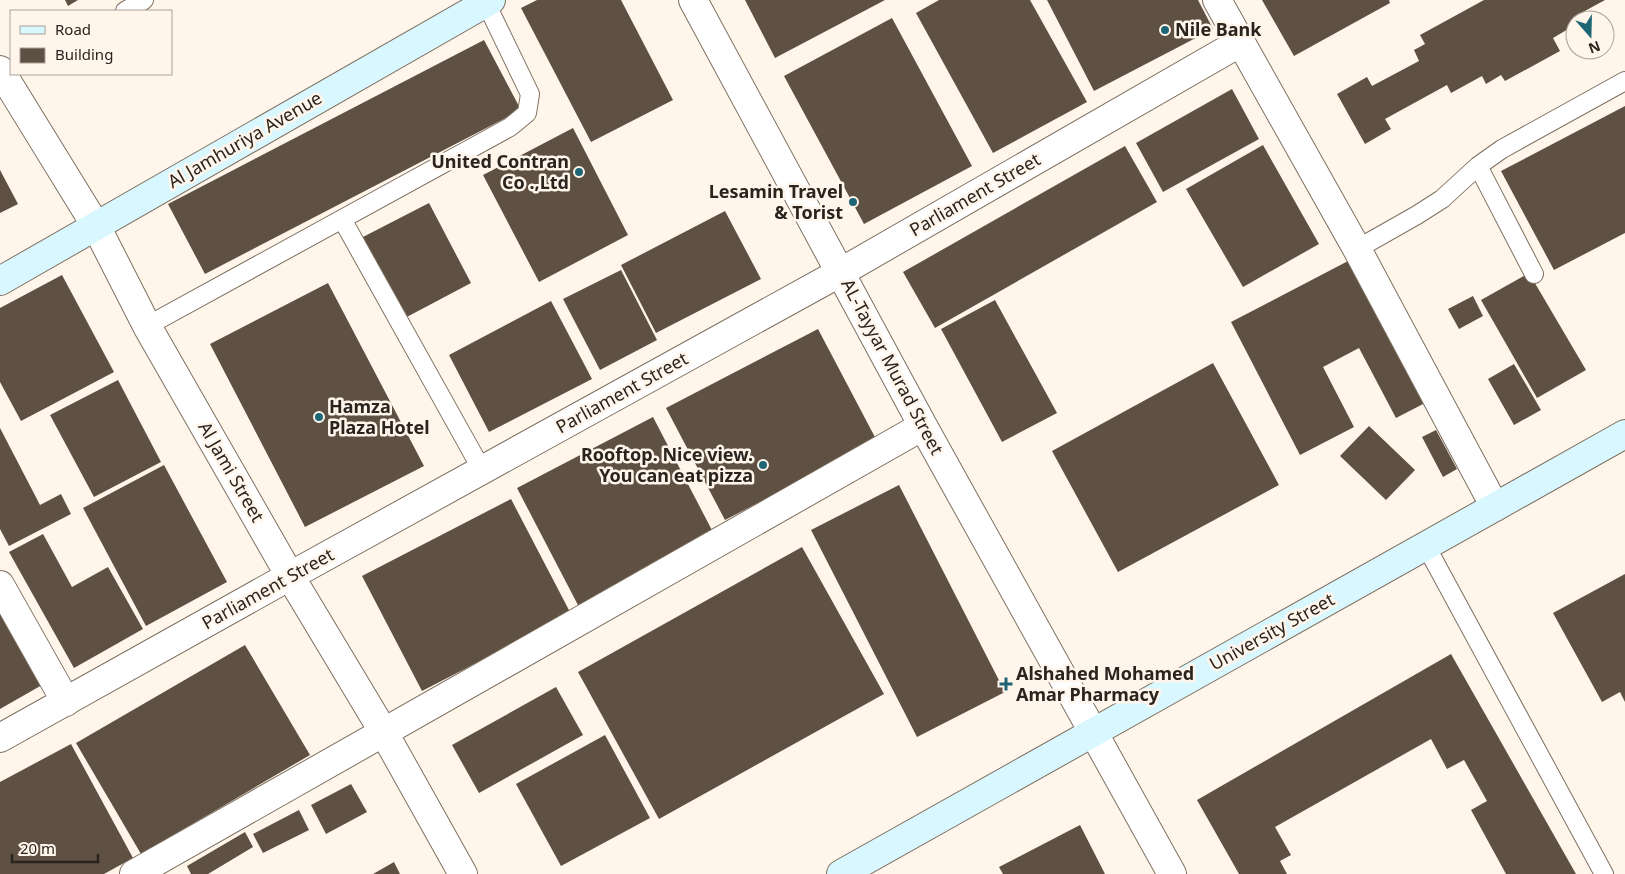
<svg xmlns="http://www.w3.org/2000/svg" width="1625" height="874" font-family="'Noto Sans',sans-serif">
<rect width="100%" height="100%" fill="#fff5eb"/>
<path fill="#5e5143" d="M 65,0 L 78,0 L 68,6 Z
M 537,0 L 621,0 L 673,100 L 591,142 L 521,8 Z
M 745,0 L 885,0 L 775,58 Z
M 939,0 L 1030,0 L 1087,102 L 993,153 L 916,13 Z
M 1047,0 L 1198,0 L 1213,29 L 1094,91 Z
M 1262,0 L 1389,0 L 1390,3 L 1294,56 Z
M 1484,0 L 1605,0 L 1583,12 L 1587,19 L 1575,20 L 1575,25 L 1553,38 L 1560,51 L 1505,81 L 1501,75 L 1486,84 L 1482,76 L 1451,93 L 1447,85 L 1385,119 L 1391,129 L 1365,144 L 1337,94 L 1367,77 L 1372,86 L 1419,61 L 1414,50 L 1425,44 L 1420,35 Z
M 892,18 L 972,166 L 864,224 L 784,76 Z
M 484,40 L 521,110 L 205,274 L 168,204 Z
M 1232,89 L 1259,139 L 1163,192 L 1136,143 Z
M 1625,106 L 1625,233 L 1554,270 L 1501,171 Z
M 573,128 L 628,235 L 539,282 L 483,175 Z
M 1263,145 L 1319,244 L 1243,287 L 1186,189 Z
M 1125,146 L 1157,202 L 935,328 L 903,272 Z
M 0,170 L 18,204 L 0,213 Z
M 429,203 L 471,283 L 403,319 L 361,238 Z
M 725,211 L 761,279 L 656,333 L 621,265 Z
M 1350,260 L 1425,403 L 1396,418 L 1359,348 L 1323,367 L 1354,427 L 1300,455 L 1231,322 Z
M 621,270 L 657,340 L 600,370 L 563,299 Z
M 1529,273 L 1586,370 L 1537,398 L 1481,300 Z
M 62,275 L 114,372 L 21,421 L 0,382 L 0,308 Z
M 328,283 L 424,466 L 305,527 L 210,344 Z
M 1473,296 L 1483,316 L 1459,329 L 1448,309 Z
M 995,300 L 1057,413 L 1002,442 L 941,329 Z
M 551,301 L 592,379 L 489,432 L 449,355 Z
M 818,329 L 877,441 L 725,520 L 666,408 Z
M 1213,363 L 1279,485 L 1118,572 L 1052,451 Z
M 1514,364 L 1541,410 L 1514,425 L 1488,379 Z
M 118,380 L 161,462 L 94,497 L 50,415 Z
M 653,417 L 715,536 L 579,607 L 517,488 Z
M 1369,426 L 1415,470 L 1386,500 L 1340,456 Z
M 0,428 L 40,505 L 61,494 L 71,514 L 9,546 L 0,529 Z
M 1436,430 L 1457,469 L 1443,477 L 1422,437 Z
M 164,465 L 227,582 L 146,626 L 83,508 Z
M 899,485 L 1005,692 L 917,737 L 811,530 Z
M 511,499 L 571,614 L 422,691 L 362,576 Z
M 43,534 L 72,587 L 108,567 L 143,629 L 74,668 L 9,552 Z
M 802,547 L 884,694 L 659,819 L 578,672 Z
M 1625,574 L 1625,702 L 1620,692 L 1602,702 L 1553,613 Z
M 0,610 L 42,685 L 0,709 Z
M 245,645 L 310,755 L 141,854 L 76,743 Z
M 1451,654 L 1576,874 L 1506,874 L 1471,810 L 1487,801 L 1464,760 L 1447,769 L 1431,739 L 1275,827 L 1291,855 L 1280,861 L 1287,874 L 1239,874 L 1197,800 Z
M 556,687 L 583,735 L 479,793 L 452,745 Z
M 605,735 L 650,818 L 561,866 L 516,784 Z
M 71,744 L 133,858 L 104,874 L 0,874 L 0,782 Z
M 351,784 L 367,812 L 326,834 L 311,805 Z
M 299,810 L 309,830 L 263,853 L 253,834 Z
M 1080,825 L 1105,874 L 1003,874 L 999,867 Z
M 245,832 L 253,847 L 208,874 L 191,874 L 187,866 Z
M 394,862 L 400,874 L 373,874 Z"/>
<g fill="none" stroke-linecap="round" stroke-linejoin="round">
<defs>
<path id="service" d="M 125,11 L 144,0
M 1478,166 L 1534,274
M 342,219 L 482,470
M 1357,249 L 1417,215 L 1442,199 L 1478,166 L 1502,149 L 1625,81
M 147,326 L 510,127 L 527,113 L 530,94 L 486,3
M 1426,546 L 1604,874"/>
<path id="minor" d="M 693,0 L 923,426 L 1172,874
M 1217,0 L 1357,249 L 1495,507
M 0,70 L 96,226 L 147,326 L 290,576 L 383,731 L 463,874
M 0,585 L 66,702
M 0,738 L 290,576 L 841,272 L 1241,42
M 134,874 L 923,426"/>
<path id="secondary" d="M 0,281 L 491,0
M 841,874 L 1625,434"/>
</defs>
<use href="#service" stroke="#7e7061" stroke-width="20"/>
<use href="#minor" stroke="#7e7061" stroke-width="30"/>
<use href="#secondary" stroke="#7e7061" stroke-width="30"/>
<use href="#service" stroke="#fff" stroke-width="18"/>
<use href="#minor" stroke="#fff" stroke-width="28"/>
<use href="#secondary" stroke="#d9f7fe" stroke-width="28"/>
</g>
<g fill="#1e6575" stroke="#fff5eb" stroke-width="2">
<circle cx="1165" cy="30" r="5"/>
<circle cx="579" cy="172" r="5"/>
<circle cx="853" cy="202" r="5"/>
<circle cx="319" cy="417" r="5"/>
<circle cx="763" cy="465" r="5"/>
<path d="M1003.5 676.5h5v5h5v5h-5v5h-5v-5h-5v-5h5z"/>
</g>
<g text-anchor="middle" stroke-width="5" stroke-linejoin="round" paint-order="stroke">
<g font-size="18" font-weight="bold" fill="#2a241e" stroke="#fff5eb" text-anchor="start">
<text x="1175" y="36">Nile Bank</text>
<text x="569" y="168" text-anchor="end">United Contran<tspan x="569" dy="21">Co .,Ltd</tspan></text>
<text x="843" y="198" text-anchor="end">Lesamin Travel<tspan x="843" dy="21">&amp; Torist</tspan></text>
<text x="329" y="413">Hamza<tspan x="329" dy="21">Plaza Hotel</tspan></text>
<text x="753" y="461" text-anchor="end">Rooftop. Nice view.<tspan x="753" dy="21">You can eat pizza</tspan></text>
<text x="1016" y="680">Alshahed Mohamed<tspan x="1016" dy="21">Amar Pharmacy</tspan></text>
</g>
<g font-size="18" fill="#2a241e" stroke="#fff5eb">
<text transform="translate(245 140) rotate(-30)" y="6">Al Jamhuriya Avenue</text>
<text transform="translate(975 195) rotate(-30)" y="6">Parliament Street</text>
<text transform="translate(892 367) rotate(62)" y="6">AL-Tayyar Murad Street</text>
<text transform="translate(622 393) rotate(-29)" y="6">Parliament Street</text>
<text transform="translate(231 472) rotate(60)" y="6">Al Jami Street</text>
<text transform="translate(268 589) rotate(-29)" y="6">Parliament Street</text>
<text transform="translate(1272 632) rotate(-29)" y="6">University Street</text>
</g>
</g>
<rect x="10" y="10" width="162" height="65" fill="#fff5eb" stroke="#aaa199"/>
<rect x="20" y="26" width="25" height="8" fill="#d9f7fe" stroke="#aaa199"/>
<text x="55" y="35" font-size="15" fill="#2a241e">Road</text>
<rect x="20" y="48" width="25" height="15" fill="#5e5143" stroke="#aaa199"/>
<text x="55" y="60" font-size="15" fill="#2a241e">Building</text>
<g transform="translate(1590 35) rotate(160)"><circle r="24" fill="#fff5eb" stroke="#aaa199"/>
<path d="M0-4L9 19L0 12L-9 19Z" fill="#1e6575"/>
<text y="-8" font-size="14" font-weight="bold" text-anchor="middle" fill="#2a241e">N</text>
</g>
<path d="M12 854v8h86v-8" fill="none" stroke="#2a241e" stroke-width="2.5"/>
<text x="20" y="854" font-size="15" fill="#2a241e" stroke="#fff5eb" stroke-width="4" paint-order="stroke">20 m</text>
</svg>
